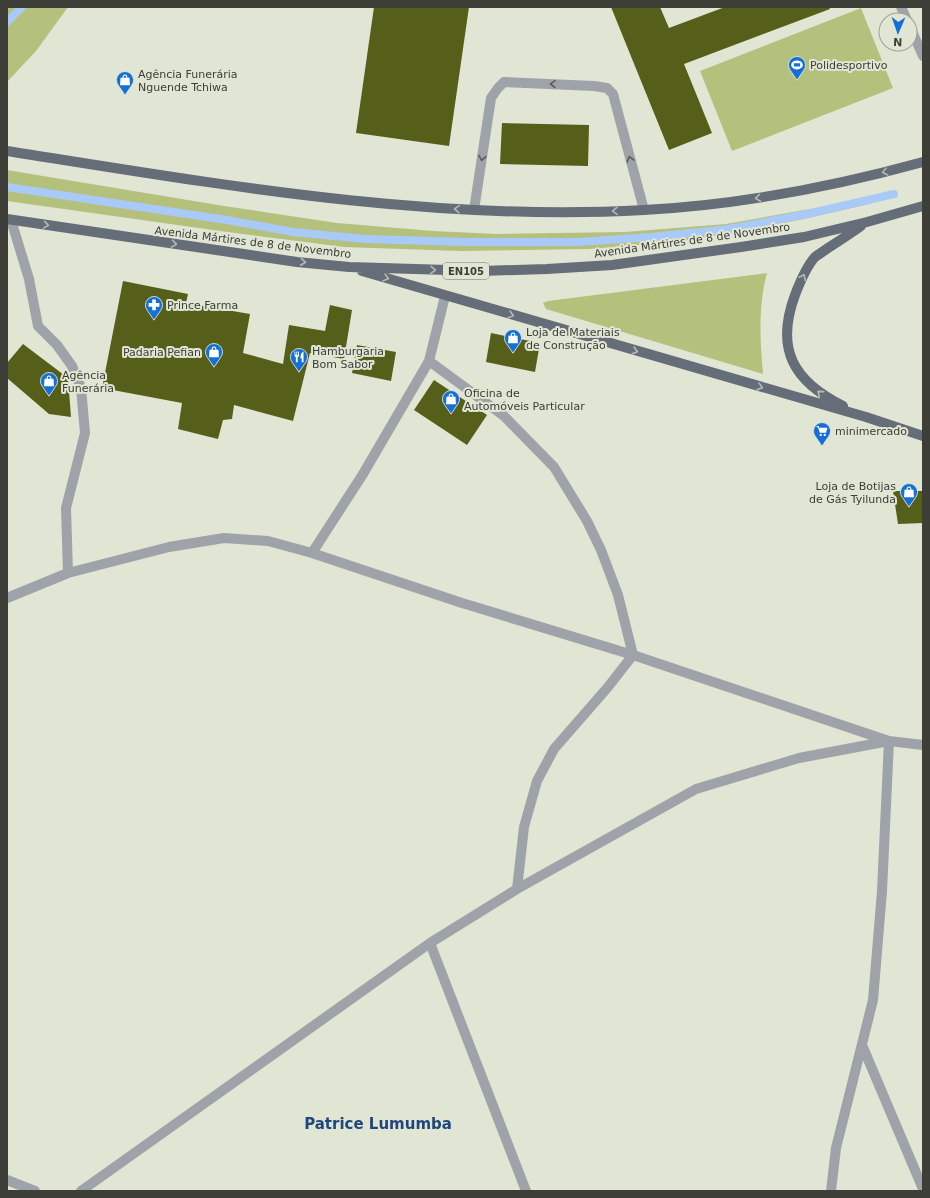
<svg xmlns="http://www.w3.org/2000/svg" width="930" height="1198" font-family="'DejaVu Sans',sans-serif">
<rect width="100%" height="100%" fill="#e1e5d4"/>
<path fill="#b4c17c" d="M 7,7 L 68,7 L 36,51 L 7,82 Z
M 861,8 L 893,88 L 732,151 L 700,71 Z
M 7,170 L 224,206 L 337,223 L 433,231 L 497,234 L 625,232 L 726,224 L 894,194 L 869,204 L 804,219 L 743,231 L 683,241 L 589,249 L 461,251 L 344,247 L 220,231 L 7,201 Z
M 767,273 C 758,306 760,340 763,374 L 546,309 L 543,303 L 548,301 Z"/>
<g fill="none" stroke-linecap="round" stroke-linejoin="round">
<path stroke="#a9caf8" stroke-width="8" d="M 7,22 L 22,7
M 7,187 L 227,220 L 293,232 L 365,239 L 466,242 L 578,242 L 651,237 L 729,229 L 807,214 L 894,194"/>
</g>
<path fill="#555f1a" d="M 374,7 L 469,7 L 449,146 L 356,133 Z
M 611,7 L 660,7 L 669,28 L 725,7 L 829,7 L 830,9 L 684,64 L 712,133 L 669,150 Z
M 502,123 L 589,125 L 588,166 L 500,164 Z
M 123,281 L 188,294 L 186,303 L 250,314 L 243,353 L 283,364 L 289,325 L 325,331 L 330,305 L 352,310 L 344,359 L 310,353 L 293,421 L 234,405 L 232,419 L 223,420 L 218,439 L 178,429 L 182,403 L 102,388 Z
M 491,333 L 540,343 L 535,372 L 486,362 Z
M 23,344 L 68,378 L 71,417 L 49,414 L 7,378 L 7,363 Z
M 357,345 L 396,352 L 391,381 L 352,373 Z
M 434,380 L 487,415 L 467,445 L 414,410 Z
M 893,491 L 923,491 L 923,523 L 898,524 Z"/>
<g fill="none" stroke-linecap="round" stroke-linejoin="round">
<path stroke="#9ea3a9" stroke-width="10" d="M 901,7 L 907,20
M 910,27 L 923,56
M 474,210 L 491,98 L 498,88 L 504,82 L 594,86 L 607,88 L 613,94 L 644,210
M 11,220 L 29,279 L 38,326 L 57,345 L 72,366 L 81,388 L 85,433 L 66,508 L 68,573
M 429,361 L 504,416 L 554,467 L 587,521 L 601,550 L 618,595 L 633,655
M 312,553 L 363,474 L 429,361 L 445,296
M 7,598 L 68,573 L 169,547 L 224,538 L 268,541 L 312,553 L 462,603 L 633,655 L 889,741 L 882,891 L 873,1000 L 836,1148 L 831,1191
M 517,889 L 524,827 L 537,781 L 554,749 L 608,687 L 633,655
M 430,943 L 526,1191
M 862,1045 L 923,1189
M 7,1180 L 35,1191
M 81,1191 L 430,943 L 517,889 L 696,789 L 799,758 L 889,741 L 923,745"/>
<path stroke="#656d78" stroke-width="10" d="M 7,151 C 218,184 429,222 644,210 C 739,205 832,187 923,162
M 7,219 L 297,262 L 349,267 L 481,271 L 547,269 L 612,265 L 741,247 L 804,237 L 867,222 L 923,206
M 362,271 L 866,417 L 923,436
M 843,406 C 793,381 775,349 795,295 C 800,282 806,267 815,257 C 819,254 824,251 828,248 C 839,241 850,234 861,226"/>
</g>
<defs><path id="oneway-chevron" d="M-2-3.5L2.5 0L-2 3.5" fill="none" stroke-width="1.6" stroke-linecap="round" stroke-linejoin="round"/></defs>
<g stroke="#595c59">
<use href="#oneway-chevron" transform="translate(553 84) rotate(-178)"/>
<use href="#oneway-chevron" transform="translate(482 158) rotate(99)"/>
<use href="#oneway-chevron" transform="translate(630 159) rotate(-105)"/>
</g>
<g stroke="#b6bbb4">
<use href="#oneway-chevron" transform="translate(885 172) rotate(166)"/>
<use href="#oneway-chevron" transform="translate(758 198) rotate(172)"/>
<use href="#oneway-chevron" transform="translate(457 209) rotate(-176)"/>
<use href="#oneway-chevron" transform="translate(615 211) rotate(178)"/>
<use href="#oneway-chevron" transform="translate(46 225) rotate(9)"/>
<use href="#oneway-chevron" transform="translate(174 244) rotate(9)"/>
<use href="#oneway-chevron" transform="translate(303 262) rotate(6)"/>
<use href="#oneway-chevron" transform="translate(433 270) rotate(2)"/>
<use href="#oneway-chevron" transform="translate(803 277) rotate(-64)"/>
<use href="#oneway-chevron" transform="translate(386 278) rotate(17)"/>
<use href="#oneway-chevron" transform="translate(511 315) rotate(16)"/>
<use href="#oneway-chevron" transform="translate(635 351) rotate(16)"/>
<use href="#oneway-chevron" transform="translate(760 387) rotate(16)"/>
<use href="#oneway-chevron" transform="translate(820 393) rotate(-140)"/>
</g>
<defs>
<symbol id="stadium-pin" viewBox="-11 -11 22 30"><path d="M0 17L-7.5 6A9.5 9.5 0 1 1 7.5 6Z" fill="#156fd8" stroke="#e1e5d4"/><path d="M0-5a6.5 5 0 1 0 0 10a6.5 5 0 1 0 0-10ZM-3.5-1.8h7v3.6h-7Z" fill="#fff"/></symbol>
<symbol id="shop-pin" viewBox="-11 -11 22 30"><path d="M0 17L-7.5 6A9.5 9.5 0 1 1 7.5 6Z" fill="#156fd8" stroke="#e1e5d4"/><path d="M-5-2.5h2.3a2.7 3.5 0 0 1 5.4 0H5L5.5 6h-11ZM-1.5-2.5h3a1.5 2.3 0 0 0-3 0Z" fill="#fff"/></symbol>
<symbol id="pharmacy-pin" viewBox="-11 -11 22 30"><path d="M0 17L-7.5 6A9.5 9.5 0 1 1 7.5 6Z" fill="#156fd8" stroke="#e1e5d4"/><path d="M-2-6h4v4h4v4h-4v4h-4v-4h-4v-4h4Z" fill="#fff"/></symbol>
<symbol id="restaurant-pin" viewBox="-11 -11 22 30"><path d="M0 17L-7.5 6A9.5 9.5 0 1 1 7.5 6Z" fill="#156fd8" stroke="#e1e5d4"/><path d="M-5-6h1v4h1v-4h1v4h1v-4h1v5L-1.5 .5V6h-2V.5L-5-1ZM5-6V6H3V1.5H1.5Q1.5-4 5-6Z" fill="#fff"/></symbol>
<symbol id="supermarket-pin" viewBox="-11 -11 22 30"><path d="M0 17L-7.5 6A9.5 9.5 0 1 1 7.5 6Z" fill="#156fd8" stroke="#e1e5d4"/><path d="M-6-5.5h2.5l.6 2H6L4.5 2H-2.5L-4.4-4H-6ZM-1.5 3.2a1.3 1.3 0 1 0 .1 0ZM3 3.2a1.3 1.3 0 1 0 .1 0Z" fill="#fff"/></symbol>
</defs>
<g fill-rule="evenodd">
<use href="#stadium-pin" x="787" y="55" width="20" height="27"/>
<use href="#shop-pin" x="115" y="70" width="20" height="27"/>
<use href="#pharmacy-pin" x="144" y="295" width="20" height="27"/>
<use href="#shop-pin" x="503" y="328" width="20" height="27"/>
<use href="#shop-pin" x="204" y="342" width="20" height="27"/>
<use href="#restaurant-pin" x="289" y="347" width="20" height="27"/>
<use href="#shop-pin" x="39" y="371" width="20" height="27"/>
<use href="#shop-pin" x="441" y="389" width="20" height="27"/>
<use href="#supermarket-pin" x="812" y="421" width="20" height="27"/>
<use href="#shop-pin" x="899" y="482" width="20" height="27"/>
</g>
<g text-anchor="middle" stroke-width="4" stroke-linejoin="round" paint-order="stroke">
<rect fill="#e1e5d4" stroke="#6e7066" stroke-width="1" x="443" y="263" width="46" height="16" rx="3"/>
<g font-size="10" font-weight="bold" fill="#3c3e37">
<text x="466" y="275">EN105</text>
</g>
<g font-size="11" fill="#3c3e37" stroke="#e1e5d4" text-anchor="start">
<text x="810" y="69">Polidesportivo</text>
<text x="138" y="78">Agência Funerária<tspan x="138" dy="13">Nguende Tchiwa</tspan></text>
<text x="167" y="309">Prince Farma</text>
<text x="526" y="336">Loja de Materiais<tspan x="526" dy="13">de Construção</tspan></text>
<text x="312" y="355">Hamburgaria<tspan x="312" dy="13">Bom Sabor</tspan></text>
<text x="201" y="356" text-anchor="end">Padaria Pefian</text>
<text x="62" y="379">Agência<tspan x="62" dy="13">Funerária</tspan></text>
<text x="464" y="397">Oficina de<tspan x="464" dy="13">Automóveis Particular</tspan></text>
<text x="835" y="435">minimercado</text>
<text x="896" y="490" text-anchor="end">Loja de Botijas<tspan x="896" dy="13">de Gás Tyilunda</tspan></text>
</g>
<g font-size="11" fill="#3c3e37" stroke="#e1e5d4">
<text transform="translate(692 240) rotate(-8)" y="4">Avenida Mártires de 8 de Novembro</text>
<text transform="translate(253 242) rotate(7)" y="4">Avenida Mártires de 8 de Novembro</text>
</g>
<g font-size="15" font-weight="bold" fill="#1f477c" stroke="#e1e5d4">
<text x="378" y="1129">Patrice Lumumba</text>
</g>
</g>
<rect width="930" height="1198" fill="none" stroke="#3c3e37" stroke-width="16"/>
<g transform="translate(898 32) rotate(182)"><circle r="19" fill="#e1e5d4" stroke="#9fa295"/>
<path d="M0-3L7 15L0 10L-7 15Z" fill="#156fd8"/>
<text y="-6" font-size="11" font-weight="bold" text-anchor="middle" fill="#3c3e37">N</text>
</g>
</svg>
